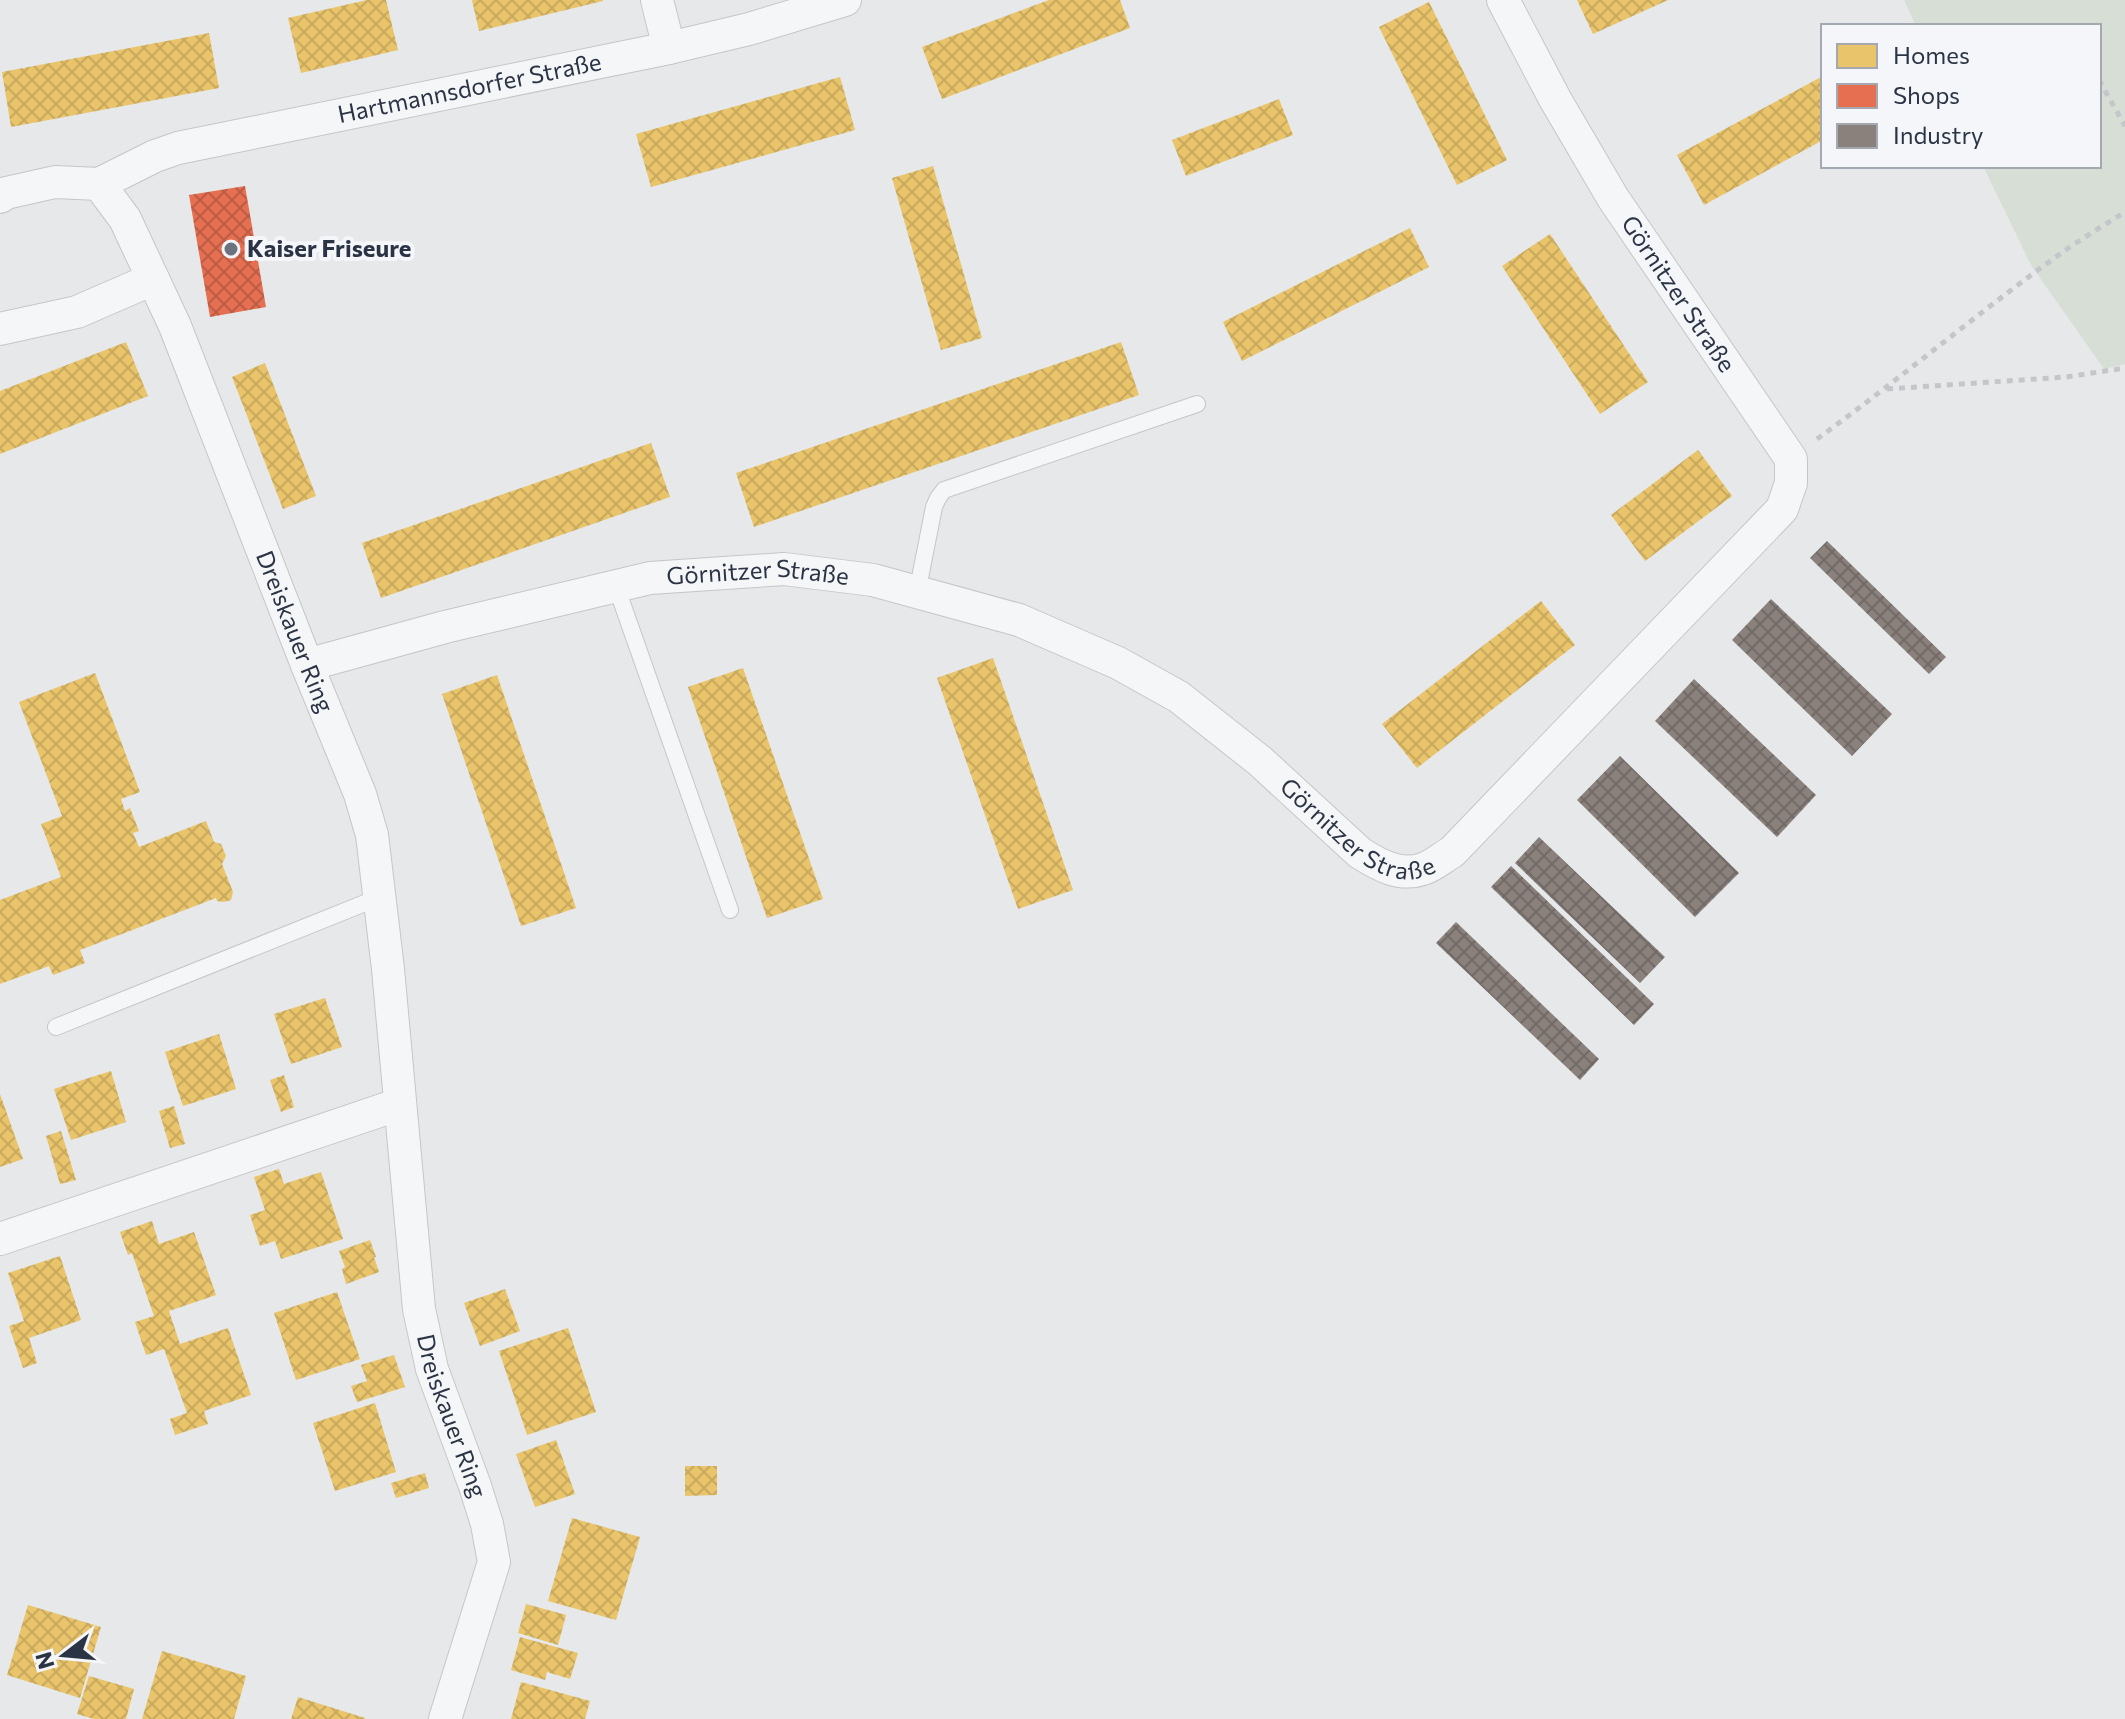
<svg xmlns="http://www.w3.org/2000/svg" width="2125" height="1719" font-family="Commissioner,sans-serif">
<defs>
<pattern id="homes-cross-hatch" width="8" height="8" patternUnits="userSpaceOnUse" patternTransform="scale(2)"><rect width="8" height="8" fill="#e9c46a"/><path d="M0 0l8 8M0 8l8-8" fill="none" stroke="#c8a95d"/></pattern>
<pattern id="shops-cross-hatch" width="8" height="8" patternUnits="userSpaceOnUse" patternTransform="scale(2)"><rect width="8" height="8" fill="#e76f51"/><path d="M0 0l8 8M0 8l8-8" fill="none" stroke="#bb5c45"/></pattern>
<pattern id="industry-cross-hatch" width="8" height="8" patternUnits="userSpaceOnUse" patternTransform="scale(2)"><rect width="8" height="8" fill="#8a817c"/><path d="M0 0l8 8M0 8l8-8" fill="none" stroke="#716a67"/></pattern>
</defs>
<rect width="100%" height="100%" fill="#e6e8ea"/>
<path fill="#d6ded6" d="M 1904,0 L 2125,0 L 2125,364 L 2104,369 L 2031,265 L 1983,166 L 2099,166 L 2099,26 L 1916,26 Z"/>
<path fill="url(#homes-cross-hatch)" d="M 367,0 L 386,0 L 398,50 L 301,73 L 288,18 Z
M 472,0 L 603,0 L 603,1 L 479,31 Z
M 1049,0 L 1120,0 L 1130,28 L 942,99 L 922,47 Z
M 1577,0 L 1668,0 L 1593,34 Z
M 1429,2 L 1507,160 L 1457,185 L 1379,27 Z
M 209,33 L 219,88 L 11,127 L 2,72 Z
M 1823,76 L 1823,140 L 1704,205 L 1677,155 Z
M 840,77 L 855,130 L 651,187 L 636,134 Z
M 1279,99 L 1293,135 L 1186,176 L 1172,140 Z
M 933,166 L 982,338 L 941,350 L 892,178 Z
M 1410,228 L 1429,267 L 1242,361 L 1223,322 Z
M 1550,234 L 1648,382 L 1600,414 L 1502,266 Z
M 126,342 L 148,396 L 0,454 L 0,391 Z
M 1121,342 L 1139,395 L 754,527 L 736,473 Z
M 265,363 L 316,496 L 283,509 L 232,377 Z
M 651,443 L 670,497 L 381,598 L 362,543 Z
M 1698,450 L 1732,496 L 1645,561 L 1611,515 Z
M 1541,601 L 1575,645 L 1417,768 L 1382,724 Z
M 993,658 L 1073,890 L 1018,909 L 937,678 Z
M 743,668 L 823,899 L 767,918 L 688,687 Z
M 95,673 L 140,792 L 121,799 L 125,811 L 130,808 L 139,831 L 133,833 L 139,847 L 206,821 L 214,842 L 221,844 L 226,856 L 222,864 L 233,892 L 231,900 L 224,902 L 217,901 L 216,898 L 80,950 L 85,963 L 53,975 L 49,966 L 0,984 L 0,900 L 61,877 L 41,824 L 62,816 L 19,702 Z
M 497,675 L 576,908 L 521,926 L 442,694 Z
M 325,998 L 342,1047 L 291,1064 L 274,1014 Z
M 219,1034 L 236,1089 L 183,1106 L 165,1052 Z
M 111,1071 L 126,1122 L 71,1140 L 54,1089 Z
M 284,1075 L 294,1107 L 281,1112 L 270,1080 Z
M 0,1094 L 23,1159 L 0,1167 Z
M 174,1106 L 185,1144 L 170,1148 L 159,1111 Z
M 61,1131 L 76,1180 L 60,1184 L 46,1136 Z
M 279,1169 L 284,1184 L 321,1172 L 343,1239 L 281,1259 L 275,1241 L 260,1246 L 250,1215 L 265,1210 L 254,1177 Z
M 152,1221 L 159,1244 L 194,1232 L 216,1295 L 169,1311 L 180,1344 L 228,1328 L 251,1395 L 204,1411 L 208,1424 L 175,1435 L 170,1419 L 187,1413 L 164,1349 L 146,1355 L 135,1322 L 154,1316 L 132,1253 L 128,1255 L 120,1232 Z
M 370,1240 L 376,1257 L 374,1257 L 379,1272 L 346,1284 L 342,1269 L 345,1267 L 339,1251 Z
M 60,1256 L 81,1320 L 29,1338 L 37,1363 L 23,1368 L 9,1326 L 24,1321 L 8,1273 Z
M 505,1289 L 520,1331 L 480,1346 L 464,1303 Z
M 337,1292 L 360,1359 L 296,1380 L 274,1313 Z
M 568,1328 L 596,1412 L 527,1435 L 499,1351 Z
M 394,1355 L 405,1387 L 357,1402 L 351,1386 L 367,1381 L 361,1365 Z
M 375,1403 L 396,1472 L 335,1491 L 313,1423 Z
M 556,1440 L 575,1494 L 535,1507 L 516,1454 Z
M 685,1466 L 717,1466 L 717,1495 L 685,1496 Z
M 425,1473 L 429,1488 L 396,1498 L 391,1483 Z
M 572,1518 L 640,1537 L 616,1620 L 548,1601 Z
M 526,1604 L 566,1615 L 558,1645 L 518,1633 Z
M 28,1605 L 101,1627 L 80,1698 L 7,1675 Z
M 520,1637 L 578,1653 L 570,1679 L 547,1672 L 545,1680 L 511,1670 Z
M 162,1651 L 246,1676 L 234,1719 L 142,1719 Z
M 89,1676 L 134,1689 L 126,1719 L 94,1719 L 77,1714 Z
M 521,1682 L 590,1701 L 585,1719 L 511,1719 Z
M 298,1697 L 365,1718 L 365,1719 L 291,1719 Z"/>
<path fill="url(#shops-cross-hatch)" d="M 245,186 L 266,307 L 210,317 L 189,195 Z"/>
<path fill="url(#industry-cross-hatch)" d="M 1827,541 L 1946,657 L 1929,674 L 1810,558 Z
M 1771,599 L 1892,714 L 1852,756 L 1732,640 Z
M 1694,679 L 1816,795 L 1777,837 L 1655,721 Z
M 1620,756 L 1739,873 L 1695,917 L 1577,800 Z
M 1539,837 L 1665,957 L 1640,983 L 1515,863 Z
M 1511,866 L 1654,1004 L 1634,1025 L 1491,887 Z
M 1456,922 L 1599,1059 L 1580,1080 L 1436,943 Z"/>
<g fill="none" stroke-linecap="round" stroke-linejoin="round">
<defs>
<path id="service" d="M 616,586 L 730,910
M 917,593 L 934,507 L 938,498 L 944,490 L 1197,404
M 56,1027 L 380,897"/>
<g id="minor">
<path d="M 657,0 L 669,48"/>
<path id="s1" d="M 99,184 L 125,219 L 175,326 L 307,665 L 360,794 L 372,835 L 388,969 L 419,1309 L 432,1369 L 475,1486 L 487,1524 L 494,1562 L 445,1719"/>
<path id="s2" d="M 0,197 L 6,193 L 55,182 L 99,184 L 155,156 L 178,148 L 669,48 L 749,29 L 845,0"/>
<path d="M 0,329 L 77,312 L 153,279"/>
<path id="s3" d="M 307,665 L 445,627 L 650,578 L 784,569 L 873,580 L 1019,620 L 1118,663 L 1179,697 L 1260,761 L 1360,853 C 1379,865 1400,877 1423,869 C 1433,866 1443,857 1452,852 L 1782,509 L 1791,483 L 1791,459 L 1613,198 L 1555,99 L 1503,0"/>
<path d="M 0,1239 L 400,1104"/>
</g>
</defs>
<use href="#service" stroke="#c4c6c8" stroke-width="18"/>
<use href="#minor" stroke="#c4c6c8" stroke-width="34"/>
<path stroke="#c5c6ca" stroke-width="5" stroke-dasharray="6 6" stroke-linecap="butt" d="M 2099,80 L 2125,126
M 1887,389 L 2066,377 L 2125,368
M 1817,439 C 1897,381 1973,317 2053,259 C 2076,242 2101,227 2125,212"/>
<use href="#service" stroke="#f5f6f7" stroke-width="16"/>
<use href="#minor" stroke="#f5f6f7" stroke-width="32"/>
</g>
<circle fill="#6c737f" stroke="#f4f6f9" stroke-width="3" cx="231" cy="249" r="8"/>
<g text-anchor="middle" stroke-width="8" stroke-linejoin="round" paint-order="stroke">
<g font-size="24" fill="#2b3445" stroke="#f4f6f9">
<text dy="8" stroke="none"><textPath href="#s2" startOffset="486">Hartmannsdorfer Straße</textPath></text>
<text transform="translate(1678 294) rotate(56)" y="8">Görnitzer Straße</text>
<text dy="8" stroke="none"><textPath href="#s3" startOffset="462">Görnitzer Straße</textPath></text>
<text dy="8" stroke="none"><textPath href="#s1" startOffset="490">Dreiskauer Ring</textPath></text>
<text dy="8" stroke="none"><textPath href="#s3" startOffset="1134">Görnitzer Straße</textPath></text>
<text dy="8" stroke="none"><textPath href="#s1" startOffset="1296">Dreiskauer Ring</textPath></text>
</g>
<g font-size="24" font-weight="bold" fill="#2b3445" stroke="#f4f6f9" text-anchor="start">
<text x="247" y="257">Kaiser Friseure</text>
</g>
</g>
<rect x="1821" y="24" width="280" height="144" fill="#f4f6f9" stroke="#a4a8b1" stroke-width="2"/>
<rect x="1837" y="44" width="40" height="24" fill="#e9c46a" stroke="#a4a8b1" stroke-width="2"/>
<text x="1893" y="64" font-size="24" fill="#2b3445">Homes</text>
<rect x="1837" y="84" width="40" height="24" fill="#e76f51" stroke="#a4a8b1" stroke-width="2"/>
<text x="1893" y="104" font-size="24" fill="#2b3445">Shops</text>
<rect x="1837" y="124" width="40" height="24" fill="#8a817c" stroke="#a4a8b1" stroke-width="2"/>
<text x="1893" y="144" font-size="24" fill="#2b3445">Industry</text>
<g transform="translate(64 1655) rotate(254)" stroke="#f4f6f9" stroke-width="6" paint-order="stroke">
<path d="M0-6L14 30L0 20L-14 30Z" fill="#2b3445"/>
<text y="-12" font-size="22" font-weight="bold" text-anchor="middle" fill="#2b3445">N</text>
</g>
</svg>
